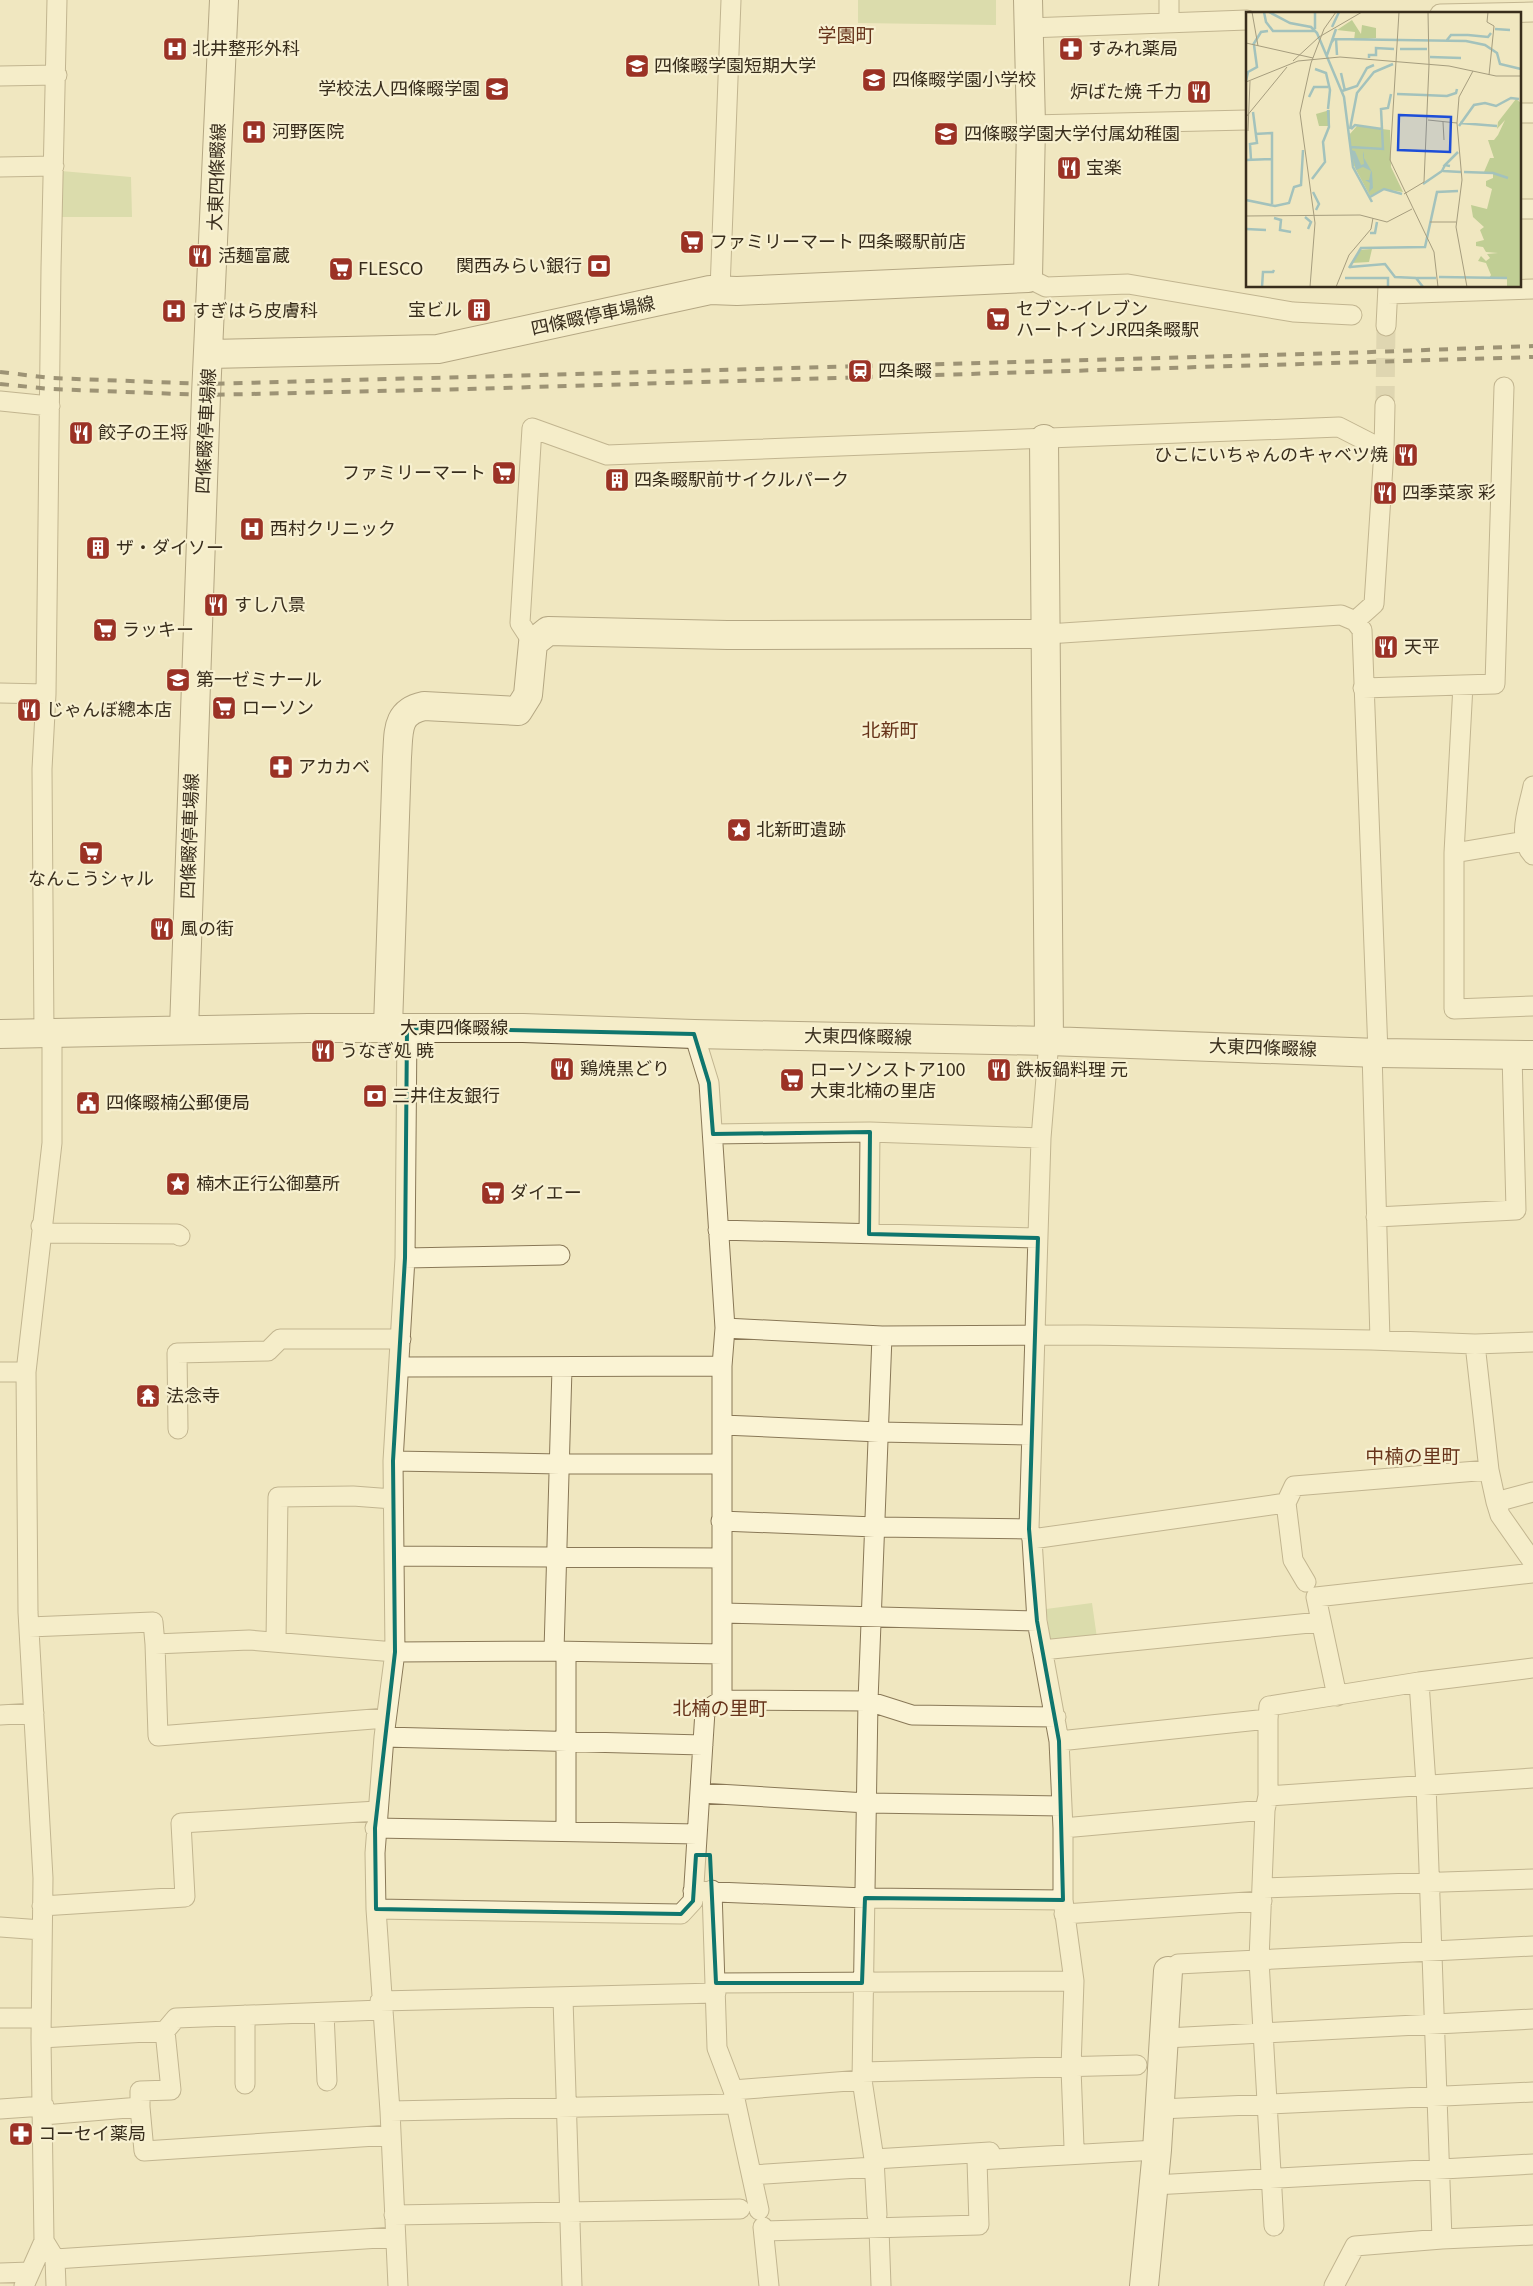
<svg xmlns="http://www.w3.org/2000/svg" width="1533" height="2286" font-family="Georgia,'Noto Sans JP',serif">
<rect width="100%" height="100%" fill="#f0e7c0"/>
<path fill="#c0ce94" d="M 858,0 L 996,0 L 996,25 L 858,23 Z
M 61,171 L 131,177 L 132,217 L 61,217 Z
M 1092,1603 L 1097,1638 L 1060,1643 L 1050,1639 L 1046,1609 Z"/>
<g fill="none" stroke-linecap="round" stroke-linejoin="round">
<path stroke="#cbc29f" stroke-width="19" stroke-dasharray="19 9" stroke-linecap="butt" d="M 1385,405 L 1386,326"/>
<defs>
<path id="street" d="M 1169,0 L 1169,22
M 1440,14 L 1533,12
M 1028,28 L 1247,20
M 0,76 L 57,75
M 1519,113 L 1533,113
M 1031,125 L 1247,120
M 0,167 L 54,166
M 1519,209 L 1533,209
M 1028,278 L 1046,287 L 1128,284 L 1293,312 L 1352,315
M 720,290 L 731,0
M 1388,294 L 1533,289
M 1386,326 L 1388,286
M 0,401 L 50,406
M 1355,621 L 1374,604 L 1384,450 L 1385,405
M 1047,634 L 1341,615 L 1355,621 L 1362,630 L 1378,1053
M 533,643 L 520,623 L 532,428 L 607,455 L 1339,427 L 1384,450
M 1463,685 L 1454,853 L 1454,1009 L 1533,1006
M 1363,688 L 1495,684 L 1504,387
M 0,693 L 46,694
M 1533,786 C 1529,807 1516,838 1533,855
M 1454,853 L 1525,841
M 44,1034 L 42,769 L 46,694 L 51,268 L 57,0
M 694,1034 L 709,1083 L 725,1328 L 722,1366 L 722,1700
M 1372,1052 L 1380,1340
M 713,1134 L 870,1132 L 1041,1138
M 1376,1217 L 1516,1210 L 1512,1054
M 41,1226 L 45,1233 L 177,1234 L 180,1236
M 718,1230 L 1038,1238
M 869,1234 L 870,1132
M 405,1258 L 560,1255
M 725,1328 L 882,1336 L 1086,1335 L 1371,1340 L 1475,1344 L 1533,1342
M 1475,1344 L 1489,1470 L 1496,1502 L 1500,1515 L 1533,1562
M 399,1367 L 722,1366
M 0,1372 L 26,1372
M 723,1425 L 879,1432 L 1031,1435
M 178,1429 L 177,1353 L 268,1351 L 280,1339 L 401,1339
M 393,1461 L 560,1464 L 722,1464
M 1496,1502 L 1533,1492
M 721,1521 L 875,1527 L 1029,1529
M 1032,1539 L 1286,1503
M 394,1556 L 721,1558
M 1306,1582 L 1293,1560 L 1286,1503 L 1294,1486 L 1489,1470
M 722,1613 L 1037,1621
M 29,1627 L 153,1622 L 155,1644 L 249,1640 L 395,1652 L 554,1651 L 722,1654
M 276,1641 L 278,1497 L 353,1496 L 393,1499
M 155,1644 L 158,1736 L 386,1718
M 1042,1650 L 1320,1622
M 554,1651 L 562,1368
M 1419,1682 L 1426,1784 L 1442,2239
M 1337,1696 L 1316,1597 L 1533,1573
M 0,1715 L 34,1713
M 1268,1719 L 1268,1796 L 1265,1810 L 1259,1960 L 1274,2226
M 384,1737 L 703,1745
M 1059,1741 L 1268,1719 L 1269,1706 L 1419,1682 L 1533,1668
M 701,1793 L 867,1803 L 1061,1806
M 1268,1796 L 1533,1778
M 375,1828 L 697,1834
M 1063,1828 L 1265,1810
M 566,1832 L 566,1652
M 1263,1888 L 1533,1879
M 712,1890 L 717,2048 L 733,2090 L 759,2210
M 693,1891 L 865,1898 L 1063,1900
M 42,1906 L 185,1897 L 181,1823 L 377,1811
M 376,1909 L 681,1914 L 693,1901 L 705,1711 L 722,1700 L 868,1701 L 912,1715 L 1056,1717
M 1064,1914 L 1262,1901
M 0,1927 L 42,1930
M 1168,1971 L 1178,1964 L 1533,1946
M 1074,1981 L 1071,2068 L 1074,2147
M 716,1983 L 1074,1981 L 1063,1900 L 1063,1828 L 1059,1741 L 1037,1621 L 1032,1539 L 1029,1529 L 1041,1138 L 1049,1041
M 563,1998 L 572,2286
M 380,2001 L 716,1993
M 324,2013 L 327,2081
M 245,2015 L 245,2084
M 0,2018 L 41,2018
M 41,2038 L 165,2031 L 176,2018 L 381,2010
M 1166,2038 L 1533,2019
M 862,2072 L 1137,2065
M 733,2090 L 862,2080
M 140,2107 L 140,2091 L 171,2090 L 165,2031
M 0,2109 L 44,2106
M 1160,2109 L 1533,2092
M 390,2111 L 736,2104
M 43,2115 L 140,2107 L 144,2151 L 391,2135
M 874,2159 L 990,2152
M 752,2175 L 874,2167
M 1154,2185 L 1533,2164
M 394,2215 L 740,2209
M 877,2215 L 874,2159 L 862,2080 L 868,1701 L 882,1336
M 763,2227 L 769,2286
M 879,2228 L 881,2286
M 764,2231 L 979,2225 L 977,2160 L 1157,2150
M 44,2241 L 55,2259 L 395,2237
M 55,2259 L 56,2286
M 0,2273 L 30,2272
M 24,2286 L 44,2241 L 41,2038 L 43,1878 L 28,1612 L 26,1372 L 52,1143 L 52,1033
M 398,2286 L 390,2111 L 376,1909 L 375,1853 L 384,1737 L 395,1652 L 393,1461 L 405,1258 L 407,1028
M 1334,2286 L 1355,2246 L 1442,2239 L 1533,2235"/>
<path id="secondary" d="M 209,354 L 438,349 L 710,290 L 737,291 L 1028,278 L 1031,125 L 1028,0
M 1044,439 L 1049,1041
M 388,1027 L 397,757 C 399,733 395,712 424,706 L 518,711 L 528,695 L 533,643 L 548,631 L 727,635 L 1047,634
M 184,1030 L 206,395 L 224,0
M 0,1034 L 308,1028 L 523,1028 L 694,1034 L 1049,1041 L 1378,1053 L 1533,1055
M 1144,2286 L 1157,2150 L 1168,1971"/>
</defs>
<use href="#street" stroke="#897857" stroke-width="21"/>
<use href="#secondary" stroke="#6b593b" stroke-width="30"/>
<use href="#street" stroke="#faf3d4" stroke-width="19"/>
<use href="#secondary" stroke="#faf3d4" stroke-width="28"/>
<path stroke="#382d1c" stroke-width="4" stroke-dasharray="9 9" stroke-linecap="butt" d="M 0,372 L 51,378 L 207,384 L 1344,353 L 1533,346
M 0,384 L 51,389 L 206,395 L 468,389 L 1533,357"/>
</g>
<path d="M0 0H1533V2286H0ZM 407,1028 L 694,1034 L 709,1083 L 713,1134 L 870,1132 L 869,1234 L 1038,1238 L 1029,1529 L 1037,1621 L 1059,1741 L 1063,1900 L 865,1898 L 862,1983 L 716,1983 L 710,1855 L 696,1855 L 693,1901 L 681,1914 L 376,1909 L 375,1828 L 395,1652 L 393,1461 L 405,1258 Z" fill="#f0e7c0" fill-opacity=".55" fill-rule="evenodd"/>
<path fill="none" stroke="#0f766e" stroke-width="4" stroke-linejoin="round" d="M 407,1028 L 694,1034 L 709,1083 L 713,1134 L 870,1132 L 869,1234 L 1038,1238 L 1029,1529 L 1037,1621 L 1059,1741 L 1063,1900 L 865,1898 L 862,1983 L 716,1983 L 710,1855 L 696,1855 L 693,1901 L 681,1914 L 376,1909 L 375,1828 L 395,1652 L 393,1461 L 405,1258 Z"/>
<defs>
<symbol id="hospital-square" viewBox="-11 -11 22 22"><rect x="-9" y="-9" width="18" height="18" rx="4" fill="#9b3225" stroke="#f7f0d0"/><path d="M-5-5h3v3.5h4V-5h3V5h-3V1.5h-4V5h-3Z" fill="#fff"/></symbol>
<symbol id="pharmacy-square" viewBox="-11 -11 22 22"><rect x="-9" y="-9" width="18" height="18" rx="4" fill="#9b3225" stroke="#f7f0d0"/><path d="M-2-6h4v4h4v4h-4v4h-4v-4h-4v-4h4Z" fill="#fff"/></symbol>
<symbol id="university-square" viewBox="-11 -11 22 22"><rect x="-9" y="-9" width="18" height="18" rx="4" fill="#9b3225" stroke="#f7f0d0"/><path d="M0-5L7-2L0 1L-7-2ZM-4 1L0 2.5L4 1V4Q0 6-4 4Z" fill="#fff"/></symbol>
<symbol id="school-square" viewBox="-11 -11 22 22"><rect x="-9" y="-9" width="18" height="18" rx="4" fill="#9b3225" stroke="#f7f0d0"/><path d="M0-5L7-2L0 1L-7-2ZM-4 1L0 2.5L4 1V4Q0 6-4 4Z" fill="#fff"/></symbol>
<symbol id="restaurant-square" viewBox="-11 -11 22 22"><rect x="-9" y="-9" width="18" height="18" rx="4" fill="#9b3225" stroke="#f7f0d0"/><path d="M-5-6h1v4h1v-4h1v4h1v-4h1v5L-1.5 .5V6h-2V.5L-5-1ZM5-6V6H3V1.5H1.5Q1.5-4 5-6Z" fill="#fff"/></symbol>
<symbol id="supermarket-square" viewBox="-11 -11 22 22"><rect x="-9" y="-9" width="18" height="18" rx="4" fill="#9b3225" stroke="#f7f0d0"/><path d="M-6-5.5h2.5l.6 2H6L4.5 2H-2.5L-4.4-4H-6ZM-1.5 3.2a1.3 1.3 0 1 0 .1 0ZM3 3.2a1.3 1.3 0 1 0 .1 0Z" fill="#fff"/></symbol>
<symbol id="bank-square" viewBox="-11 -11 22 22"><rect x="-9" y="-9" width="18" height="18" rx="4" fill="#9b3225" stroke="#f7f0d0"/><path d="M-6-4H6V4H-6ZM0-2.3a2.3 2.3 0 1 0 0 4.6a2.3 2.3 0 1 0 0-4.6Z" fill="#fff"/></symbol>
<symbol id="building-square" viewBox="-11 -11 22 22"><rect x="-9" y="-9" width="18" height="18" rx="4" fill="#9b3225" stroke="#f7f0d0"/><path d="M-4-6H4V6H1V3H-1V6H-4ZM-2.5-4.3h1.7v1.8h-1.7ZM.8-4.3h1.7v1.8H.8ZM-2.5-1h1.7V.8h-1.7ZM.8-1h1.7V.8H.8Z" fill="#fff"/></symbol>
<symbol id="station-square" viewBox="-11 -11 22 22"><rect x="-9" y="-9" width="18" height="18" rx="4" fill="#9b3225" stroke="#f7f0d0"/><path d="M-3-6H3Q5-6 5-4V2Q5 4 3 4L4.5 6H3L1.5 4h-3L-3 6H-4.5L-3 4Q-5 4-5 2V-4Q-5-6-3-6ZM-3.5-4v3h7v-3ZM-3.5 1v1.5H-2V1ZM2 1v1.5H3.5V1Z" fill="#fff"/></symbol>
<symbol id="sight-square" viewBox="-11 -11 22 22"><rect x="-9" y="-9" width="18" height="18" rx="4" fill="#9b3225" stroke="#f7f0d0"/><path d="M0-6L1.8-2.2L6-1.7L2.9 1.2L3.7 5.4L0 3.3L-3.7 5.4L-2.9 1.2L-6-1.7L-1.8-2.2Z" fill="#fff"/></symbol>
<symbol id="civic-square" viewBox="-11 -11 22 22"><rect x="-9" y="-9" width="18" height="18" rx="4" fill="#9b3225" stroke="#f7f0d0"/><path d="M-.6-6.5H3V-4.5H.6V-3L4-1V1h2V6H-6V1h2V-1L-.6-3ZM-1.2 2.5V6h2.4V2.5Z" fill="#fff"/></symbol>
<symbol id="temple-square" viewBox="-11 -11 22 22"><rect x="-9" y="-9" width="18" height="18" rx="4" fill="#9b3225" stroke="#f7f0d0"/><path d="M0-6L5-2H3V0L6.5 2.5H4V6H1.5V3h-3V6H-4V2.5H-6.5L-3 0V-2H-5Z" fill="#fff"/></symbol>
</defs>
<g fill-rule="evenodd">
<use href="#hospital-square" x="161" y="35" width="28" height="28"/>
<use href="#pharmacy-square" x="1057" y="35" width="28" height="28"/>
<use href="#university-square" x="623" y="52" width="28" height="28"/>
<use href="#school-square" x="860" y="66" width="28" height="28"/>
<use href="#school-square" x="483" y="75" width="28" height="28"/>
<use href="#restaurant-square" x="1185" y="78" width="28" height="28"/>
<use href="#hospital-square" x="240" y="118" width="28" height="28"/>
<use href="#school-square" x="932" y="120" width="28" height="28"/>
<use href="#restaurant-square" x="1055" y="154" width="28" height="28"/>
<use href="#supermarket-square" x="678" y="228" width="28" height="28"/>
<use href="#restaurant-square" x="186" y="242" width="28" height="28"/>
<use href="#bank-square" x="585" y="252" width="28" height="28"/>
<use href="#supermarket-square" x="327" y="255" width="28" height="28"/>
<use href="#building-square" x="465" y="296" width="28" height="28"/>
<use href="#hospital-square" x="160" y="297" width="28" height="28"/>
<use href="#supermarket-square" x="984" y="305" width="28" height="28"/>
<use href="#station-square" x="846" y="357" width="28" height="28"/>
<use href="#restaurant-square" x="67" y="419" width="28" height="28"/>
<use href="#restaurant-square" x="1392" y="441" width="28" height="28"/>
<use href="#supermarket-square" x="490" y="459" width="28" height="28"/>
<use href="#building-square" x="603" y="466" width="28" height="28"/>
<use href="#restaurant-square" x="1371" y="479" width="28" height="28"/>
<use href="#hospital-square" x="238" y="515" width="28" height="28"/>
<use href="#building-square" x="84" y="534" width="28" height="28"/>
<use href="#restaurant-square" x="202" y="591" width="28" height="28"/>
<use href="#supermarket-square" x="91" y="616" width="28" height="28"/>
<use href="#restaurant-square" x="1372" y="633" width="28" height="28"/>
<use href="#school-square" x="164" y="666" width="28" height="28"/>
<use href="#supermarket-square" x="210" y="694" width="28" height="28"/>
<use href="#restaurant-square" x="15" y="696" width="28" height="28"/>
<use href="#pharmacy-square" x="267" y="753" width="28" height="28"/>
<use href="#sight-square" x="725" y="816" width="28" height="28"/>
<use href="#supermarket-square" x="77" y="839" width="28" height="28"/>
<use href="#restaurant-square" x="148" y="915" width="28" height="28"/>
<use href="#restaurant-square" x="309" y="1037" width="28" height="28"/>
<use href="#restaurant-square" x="548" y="1055" width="28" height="28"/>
<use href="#restaurant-square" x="985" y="1056" width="28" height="28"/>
<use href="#supermarket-square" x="778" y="1066" width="28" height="28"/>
<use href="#bank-square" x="361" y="1082" width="28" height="28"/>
<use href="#civic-square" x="74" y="1089" width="28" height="28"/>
<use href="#sight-square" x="164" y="1170" width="28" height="28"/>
<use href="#supermarket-square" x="479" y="1179" width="28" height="28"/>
<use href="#temple-square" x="134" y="1382" width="28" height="28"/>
<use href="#pharmacy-square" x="7" y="2120" width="28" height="28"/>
</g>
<g text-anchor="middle" stroke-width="4.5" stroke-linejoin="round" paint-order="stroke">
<g font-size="18" fill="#382d1c" stroke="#f7f0d0" text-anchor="start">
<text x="192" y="55">北井整形外科</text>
<text x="1088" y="55">すみれ薬局</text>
<text x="654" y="72">四條畷学園短期大学</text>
<text x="892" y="86">四條畷学園小学校</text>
<text x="480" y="95" text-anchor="end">学校法人四條畷学園</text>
<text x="1182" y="98" text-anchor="end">炉ばた焼 千力</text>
<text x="272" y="138">河野医院</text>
<text x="964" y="140">四條畷学園大学付属幼稚園</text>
<text x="1086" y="174">宝楽</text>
<text x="710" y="248">ファミリーマート 四条畷駅前店</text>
<text x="218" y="262">活麺富蔵</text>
<text x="582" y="272" text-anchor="end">関西みらい銀行</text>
<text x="358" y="275">FLESCO</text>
<text x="1016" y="315">セブン-イレブン<tspan x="1016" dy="21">ハートインJR四条畷駅</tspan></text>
<text x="462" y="316" text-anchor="end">宝ビル</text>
<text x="192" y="317">すぎはら皮膚科</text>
<text x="878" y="377">四条畷</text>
<text x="98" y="439">餃子の王将</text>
<text x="1388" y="461" text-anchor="end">ひこにいちゃんのキャベツ焼</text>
<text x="486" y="479" text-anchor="end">ファミリーマート</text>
<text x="634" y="486">四条畷駅前サイクルパーク</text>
<text x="1402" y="499">四季菜家 彩</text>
<text x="270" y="535">西村クリニック</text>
<text x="116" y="554">ザ・ダイソー</text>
<text x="234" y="611">すし八景</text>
<text x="122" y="636">ラッキー</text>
<text x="1404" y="653">天平</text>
<text x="196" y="686">第一ゼミナール</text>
<text x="242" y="714">ローソン</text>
<text x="46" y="716">じゃんぼ總本店</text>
<text x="298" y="773">アカカベ</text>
<text x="756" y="836">北新町遺跡</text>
<text x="91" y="885" text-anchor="middle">なんこうシャル</text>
<text x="180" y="935">風の街</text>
<text x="340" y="1057">うなぎ処 暁</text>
<text x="580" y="1075">鶏焼黒どり</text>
<text x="810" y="1076">ローソンストア100<tspan x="810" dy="21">大東北楠の里店</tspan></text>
<text x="1016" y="1076">鉄板鍋料理 元</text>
<text x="392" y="1102">三井住友銀行</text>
<text x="106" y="1109">四條畷楠公郵便局</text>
<text x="196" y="1190">楠木正行公御墓所</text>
<text x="510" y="1199">ダイエー</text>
<text x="166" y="1402">法念寺</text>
<text x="38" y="2140">コーセイ薬局</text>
</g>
<g font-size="18" fill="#382d1c" stroke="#f7f0d0">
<text transform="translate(217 177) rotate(-88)" y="6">大東四條畷線</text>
<text transform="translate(593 316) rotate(-12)" y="6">四條畷停車場線</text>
<text transform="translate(206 431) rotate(-87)" y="6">四條畷停車場線</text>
<text transform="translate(190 836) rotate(-88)" y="6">四條畷停車場線</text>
<text x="454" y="1034">大東四條畷線</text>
<text transform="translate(858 1037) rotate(1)" y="6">大東四條畷線</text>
<text transform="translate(1263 1048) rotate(2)" y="6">大東四條畷線</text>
</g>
<g font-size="19" fill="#67331a" stroke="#f7f0d0">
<text x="846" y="42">学園町</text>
<text x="890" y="737">北新町</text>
<text x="1413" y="1463">中楠の里町</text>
<text x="720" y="1715">北楠の里町</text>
</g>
</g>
<g transform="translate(1246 12)">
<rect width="275" height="275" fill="#f0e7c0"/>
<path d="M 106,8 L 115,22 L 116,13 L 130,16 L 130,26 L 108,28 L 109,20 L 91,18 ZM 270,87 L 275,91 L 275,275 L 261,275 L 261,265 L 243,266 L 245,263 L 240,251 L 232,249 L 235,244 L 240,249 L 244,246 L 241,242 L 252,241 L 240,240 L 237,235 L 230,234 L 230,230 L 238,228 L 234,218 L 238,215 L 227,205 L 225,193 L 241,197 L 246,177 L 240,174 L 240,169 L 247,166 L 247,161 L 238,160 L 244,146 L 248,146 L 242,128 L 248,128 L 252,123 L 259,108 L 251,117 L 252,110 ZM 84,98 L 84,114 L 73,114 L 70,102 ZM 111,114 L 144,118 L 145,155 L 157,180 L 138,177 L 124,184 L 106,150 L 103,123 ZM 126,237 L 123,250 L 106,251 L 114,238 Z" fill="#c0ce94"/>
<path d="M 105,138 L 109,139 L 115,153 L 118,152 L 117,143 L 118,139 L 118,146 L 126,160 L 127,176 L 123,180 L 124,171 L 119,168 L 123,168 L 125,159 L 117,155 L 110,158 Z" fill="#a3c2bc"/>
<path fill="none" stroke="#a3c2bc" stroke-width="2.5" d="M 18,0 L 20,10 L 27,19 L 70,19M 23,0 L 44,11 L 65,15 L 71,21 L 98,85 L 107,155 L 126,190M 86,15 L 93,0M 69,17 L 69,0M 249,17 L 264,18M 222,23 L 242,25 L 245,21M 90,27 L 91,43M 201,28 L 205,23 L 222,23M 85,31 L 88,27 L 220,29 L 239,33 L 251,41 L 254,52 L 275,57M 7,33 L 15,20 L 22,19M 154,37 L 181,37M 81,43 L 90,17M 184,45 L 215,46M 123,46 L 123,43 L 130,43 L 130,36 L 148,37M 69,57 L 80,61 L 84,78 L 82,97M 95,61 L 99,79M 0,69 L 2,60 L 11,55 L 8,33M 96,79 L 111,74 L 121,56 L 128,53M 151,82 L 178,83M 178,83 L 201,84 L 210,81 L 211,77M 63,85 L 68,75 L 82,75M 214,111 L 251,114M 213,114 L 228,93 L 239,91 L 250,94 L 265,86 L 273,87M 104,117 L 111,81 L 128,60 L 147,52M 105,117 L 109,113 L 136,117 L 135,97 L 142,96 L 145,82M 9,122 L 26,121 L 26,192M 104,135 L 137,137 L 136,117M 0,148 L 25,147M 5,148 L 4,132 L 11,131 L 7,100M 204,154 L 199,153 L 212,140M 197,159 L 215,160M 218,160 L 247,161 L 262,166M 66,167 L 79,150 L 77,130 L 83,115 L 82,98M 177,172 L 196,159 L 199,153M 67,180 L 73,192 L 70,198M 124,185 L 138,177 L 156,182M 0,188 L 29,194 L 43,191 L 48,175 L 55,173 L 57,138M 59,205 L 65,210 L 62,217M 28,206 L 35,208 L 34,218 L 45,220M 0,217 L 20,218M 124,221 L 129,221 L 131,210M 104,255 L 139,252 L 149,265 L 170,266 L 177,275M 103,256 L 115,236 L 179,235 L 191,180 L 212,179M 193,265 L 261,266M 99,266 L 142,266 L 142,275M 171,266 L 190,266M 16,275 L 17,260 L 27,260 L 28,258"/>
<path fill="none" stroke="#a69d7e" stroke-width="1" d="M 6,0 L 12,34M 153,0 L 144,148 L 188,240 L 192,275M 182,0 L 183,53M 242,0 L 241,10 L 248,14 L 243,63M 0,31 L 67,46M 47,49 L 73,25 L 116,0M 0,70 L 52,49 L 94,45 L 203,54 L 250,64 L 275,64M 0,105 L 41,55M 182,108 L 211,111M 197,110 L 198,128M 2,119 L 4,69M 158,182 L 178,170 L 183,53M 0,204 L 114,203 L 141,210 L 166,197M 184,210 L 210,210M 64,275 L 69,211 L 54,101 L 65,51 L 78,17 L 90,0M 90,275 L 103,243 L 125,217 L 127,206M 221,275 L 210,215 L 216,168 L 211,111 L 213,85 L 227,59"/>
<path fill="#1d4ed8" fill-opacity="0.15" stroke="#1d4ed8" stroke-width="2.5" d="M 153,103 L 205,105 L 204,140 L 152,138 Z"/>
<rect width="275" height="275" fill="none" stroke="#382d1c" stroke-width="2.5"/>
</g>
</svg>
